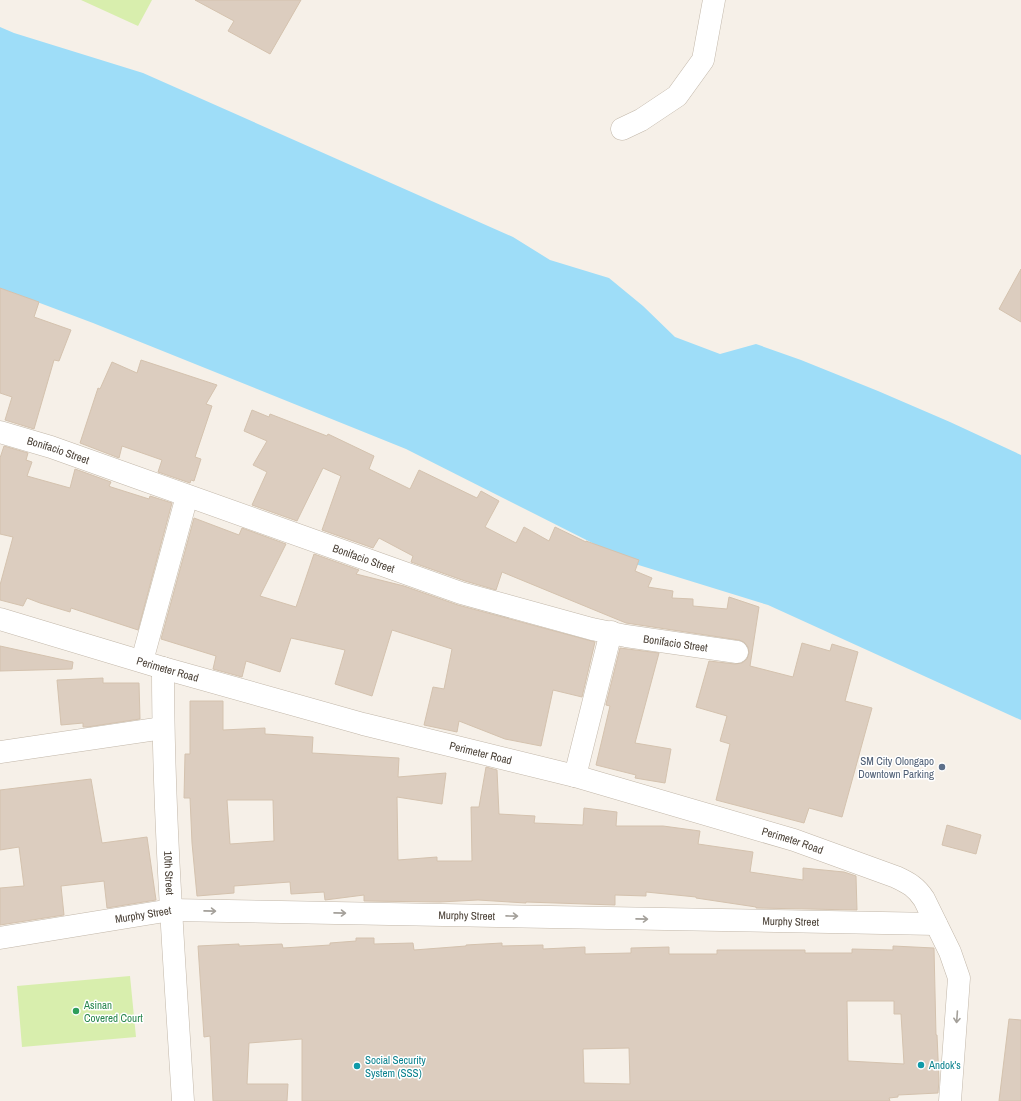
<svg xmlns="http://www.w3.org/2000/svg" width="1021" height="1101" font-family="'Archivo Narrow',sans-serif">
<rect width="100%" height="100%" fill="#f6f0e8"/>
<path fill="#d8eead" d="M 81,0 L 152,0 L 138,26 Z
M 130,976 L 136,1037 L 22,1047 L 17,986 Z"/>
<path fill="#9eddf8" d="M 0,27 L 14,33 L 143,73 L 513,237 L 550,260 L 609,278 L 643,306 L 675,337 L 720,354 L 756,344 L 801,360 L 878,391 L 950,422 L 1021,455 L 1021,720 L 768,605 L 632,563 L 406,449 L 93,323 L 0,288 Z"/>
<path fill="#dccdbf" stroke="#d4c2ae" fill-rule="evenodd" d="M 195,0 L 301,0 L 270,54 L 228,31 L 234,21 Z
M 1021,269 L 1021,322 L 999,309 Z
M 0,288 L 39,302 L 34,317 L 71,330 L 59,361 L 54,360 L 34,429 L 5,420 L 12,397 L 0,393 Z
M 141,360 L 217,385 L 206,404 L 212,406 L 195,457 L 201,459 L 194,481 L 191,480 L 190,483 L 158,472 L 162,460 L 122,446 L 119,458 L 80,443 L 98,388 L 100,389 L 112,362 L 137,373 Z
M 252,410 L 269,417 L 270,414 L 327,436 L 328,434 L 374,456 L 369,469 L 410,489 L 419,470 L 477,498 L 481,491 L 499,501 L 485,527 L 516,543 L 524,527 L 549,541 L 555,527 L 586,542 L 586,541 L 639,560 L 635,571 L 652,578 L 648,587 L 673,591 L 672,598 L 693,599 L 693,606 L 727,609 L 729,597 L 759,607 L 750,666 L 793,677 L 802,643 L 830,651 L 832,644 L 858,652 L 845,701 L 872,708 L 842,817 L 809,808 L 804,823 L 716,800 L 730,744 L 720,741 L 727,716 L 696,707 L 709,661 L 735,664 L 742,663 L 747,659 L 749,653 L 748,647 L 744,642 L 739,640 L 626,623 L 502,572 L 496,590 L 465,581 L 411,562 L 413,556 L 379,538 L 373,548 L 322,530 L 341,476 L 323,468 L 297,521 L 252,505 L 267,472 L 253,465 L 267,441 L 244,431 Z
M 4,446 L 28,453 L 26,460 L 32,462 L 27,476 L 70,488 L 75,469 L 111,482 L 109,486 L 111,487 L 149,499 L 150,496 L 172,503 L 138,630 L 71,608 L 70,612 L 40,603 L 27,598 L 23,606 L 0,600 L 0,585 L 13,537 L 0,534 L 0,458 Z
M 194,518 L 239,535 L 242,528 L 286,544 L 260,596 L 296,607 L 314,554 L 359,570 L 356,574 L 404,586 L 458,605 L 595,642 L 582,697 L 553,690 L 541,746 L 505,739 L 459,721 L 457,732 L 424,725 L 433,687 L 444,689 L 452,649 L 392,630 L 372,696 L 335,684 L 345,650 L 291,638 L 280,672 L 246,661 L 242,677 L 213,669 L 216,656 L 161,639 Z
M 0,646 L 73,662 L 72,669 L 0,671 Z
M 620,648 L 659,653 L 635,743 L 671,749 L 665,783 L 635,778 L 636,775 L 596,765 L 610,706 L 606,705 L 606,704 Z
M 103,678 L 103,683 L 139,683 L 140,719 L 87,727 L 83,727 L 83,723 L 61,725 L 57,680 Z
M 190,701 L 223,701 L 223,730 L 265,728 L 265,734 L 313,737 L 312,753 L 399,758 L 398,777 L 446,773 L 442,804 L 397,797 L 398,860 L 437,857 L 437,861 L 472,861 L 471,807 L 479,807 L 486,767 L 497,770 L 499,814 L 535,816 L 534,823 L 583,825 L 584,808 L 617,812 L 616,826 L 663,826 L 700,831 L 698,844 L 753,852 L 750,872 L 803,880 L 803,868 L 844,872 L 856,876 L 857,910 L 756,908 L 756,907 L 696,898 L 696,897 L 646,892 L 646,896 L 615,895 L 615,905 L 526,902 L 526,903 L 478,900 L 440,902 L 364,901 L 364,895 L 325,900 L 324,892 L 291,894 L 290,882 L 234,886 L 234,893 L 197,896 L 192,843 L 190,798 L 184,798 L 185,754 L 190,754 ZM 227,800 L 273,800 L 274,841 L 230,844 Z
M 91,779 L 102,843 L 147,837 L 156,900 L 107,908 L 104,881 L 61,886 L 64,915 L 0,925 L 0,888 L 24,886 L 19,847 L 0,850 L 0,790 Z
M 947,825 L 981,835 L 976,854 L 942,845 Z
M 356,938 L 374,938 L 374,944 L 413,943 L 414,950 L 466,946 L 466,945 L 502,943 L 502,946 L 543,945 L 543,949 L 585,947 L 585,954 L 631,953 L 631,948 L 669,947 L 669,954 L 717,954 L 717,950 L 805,950 L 805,953 L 852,953 L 852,949 L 893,950 L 893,946 L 934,948 L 936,1035 L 937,1035 L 939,1080 L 938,1093 L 898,1095 L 898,1097 L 889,1098 L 890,1101 L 302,1101 L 302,1039 L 249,1043 L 247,1084 L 288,1084 L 287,1101 L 213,1101 L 210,1036 L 204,1037 L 198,946 L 239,944 L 239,946 L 282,944 L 283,948 L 330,945 L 330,943 L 356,941 ZM 847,1001 L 894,1001 L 894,1014 L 901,1014 L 904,1064 L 848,1061 ZM 629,1048 L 630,1084 L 584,1083 L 583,1049 Z
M 1009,1019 L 1021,1020 L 1021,1101 L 999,1101 Z"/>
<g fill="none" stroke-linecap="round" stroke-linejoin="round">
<defs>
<g id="minor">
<path d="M 622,129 L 641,120 L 677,96 L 703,60 L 714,0"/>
<path id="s1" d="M 0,432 L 51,447 L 461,593 L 592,629 L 626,636 L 737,652"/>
<path id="s2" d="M 0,619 L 163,668 L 363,724 L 575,776 L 794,840 L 896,877 C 909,883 916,887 924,899 L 950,952 L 959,978 L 950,1101"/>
<path d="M 142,661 L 187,496"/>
<path id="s3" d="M 163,668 C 163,812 174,957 183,1101"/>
<path d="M 0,752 L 163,728"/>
<path d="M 575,776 L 611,632"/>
<path id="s4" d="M 0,938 L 171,910 L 936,924"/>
</g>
</defs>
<use href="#minor" stroke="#c2b7a9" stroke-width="23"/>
<use href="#minor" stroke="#fff" stroke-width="22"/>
</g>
<defs><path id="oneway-shaft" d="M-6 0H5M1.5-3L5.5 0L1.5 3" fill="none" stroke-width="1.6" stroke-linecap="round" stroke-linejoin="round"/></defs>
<g stroke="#a4a09a">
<use href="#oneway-shaft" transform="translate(210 911) rotate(1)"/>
<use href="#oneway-shaft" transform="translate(340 913) rotate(1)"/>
<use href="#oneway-shaft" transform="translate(512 916) rotate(1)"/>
<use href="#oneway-shaft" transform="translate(642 919) rotate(1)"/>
<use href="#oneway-shaft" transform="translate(957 1017) rotate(94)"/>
</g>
<circle fill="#5c6f8a" stroke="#fff" stroke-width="1.5" cx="942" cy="767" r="4"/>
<circle fill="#2e9e5b" stroke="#fff" stroke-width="1.5" cx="76" cy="1011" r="4"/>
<g fill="#0f9aa8" stroke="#fff" stroke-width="1.5">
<circle cx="921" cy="1065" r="4"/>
<circle cx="357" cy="1066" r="4"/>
</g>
<g text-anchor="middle" stroke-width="3" stroke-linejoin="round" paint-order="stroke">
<g font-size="11" fill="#4a4036" stroke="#fff">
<text dy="4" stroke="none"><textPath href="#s1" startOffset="61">Bonifacio Street</textPath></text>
<text dy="4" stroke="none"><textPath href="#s1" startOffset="385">Bonifacio Street</textPath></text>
<text dy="4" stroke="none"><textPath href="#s1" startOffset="709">Bonifacio Street</textPath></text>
<text dy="4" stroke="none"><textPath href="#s2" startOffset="175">Perimeter Road</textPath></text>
<text dy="4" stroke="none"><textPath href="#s2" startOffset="499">Perimeter Road</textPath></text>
<text dy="4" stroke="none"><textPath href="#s2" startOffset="823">Perimeter Road</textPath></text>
<text dy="4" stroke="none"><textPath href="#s3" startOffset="205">10th Street</textPath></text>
<text dy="4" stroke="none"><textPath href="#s4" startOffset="145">Murphy Street</textPath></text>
<text dy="4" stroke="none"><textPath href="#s4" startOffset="469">Murphy Street</textPath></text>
<text dy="4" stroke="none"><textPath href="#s4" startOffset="793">Murphy Street</textPath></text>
</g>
<g font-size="11" fill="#4e5e75" stroke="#fff" text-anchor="end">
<text x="934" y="765">SM City Olongapo<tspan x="934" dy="13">Downtown Parking</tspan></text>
</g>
<g font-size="11" fill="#27864d" stroke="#fff" text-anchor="start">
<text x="84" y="1009">Asinan<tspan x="84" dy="13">Covered Court</tspan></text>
</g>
<g font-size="11" fill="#0d838f" stroke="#fff" text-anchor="start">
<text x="365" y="1064">Social Security<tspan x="365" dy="13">System (SSS)</tspan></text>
<text x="929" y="1069">Andok's</text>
</g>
</g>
</svg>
